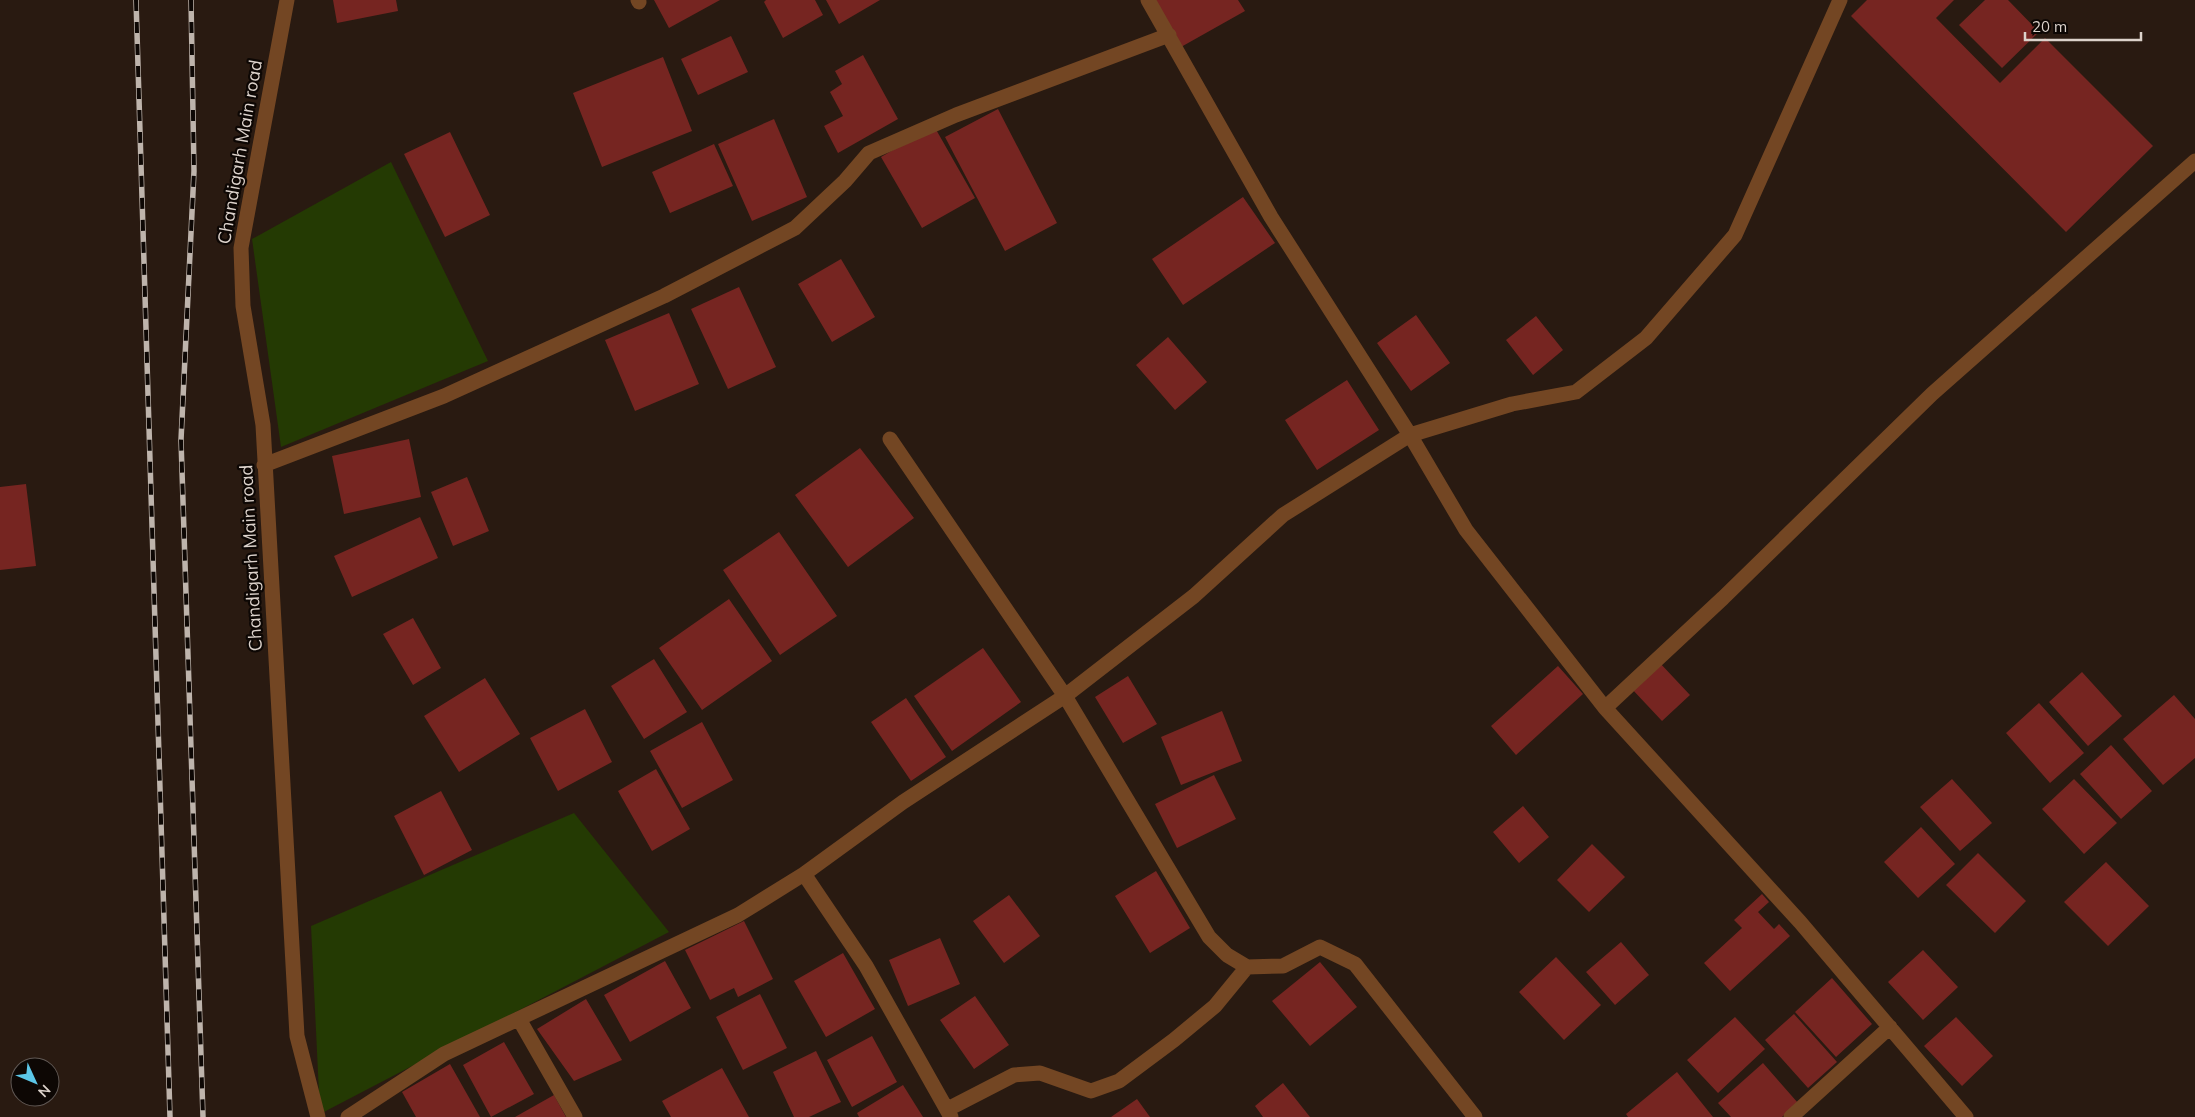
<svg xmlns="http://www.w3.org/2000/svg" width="2195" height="1117" font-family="Mulish,sans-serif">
<rect width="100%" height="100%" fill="#291a11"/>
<path fill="#243a03" d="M 391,162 L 488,361 L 281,447 L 252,239 Z
M 574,813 L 669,932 L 320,1114 L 311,926 Z"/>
<path fill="#762521" d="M 333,0 L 396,0 L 398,11 L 337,23 Z
M 654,0 L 720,0 L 669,28 Z
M 766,0 L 815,0 L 823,15 L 783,38 L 764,2 Z
M 826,0 L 880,0 L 839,24 Z
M 1157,0 L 1238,0 L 1245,11 L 1181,47 L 1155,1 Z
M 1867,0 L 1954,0 L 1936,18 L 2000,83 L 2045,38 L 2153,146 L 2066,232 L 1851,16 Z
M 1985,0 L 2008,0 L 2039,32 L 2002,68 L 1959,25 Z
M 731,36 L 748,72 L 698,95 L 681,59 Z
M 863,55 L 898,119 L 838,153 L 824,126 L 843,116 L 830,92 L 842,84 L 835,71 Z
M 663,57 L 692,131 L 602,167 L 573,93 Z
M 998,109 L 1057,223 L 1005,251 L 945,137 Z
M 774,119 L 807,197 L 752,221 L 718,144 Z
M 934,126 L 975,198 L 922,228 L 881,157 Z
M 450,132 L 490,215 L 445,237 L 404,154 Z
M 714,144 L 733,186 L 670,213 L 652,172 Z
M 1243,197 L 1275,243 L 1183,305 L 1152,259 Z
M 841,259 L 875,317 L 832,342 L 798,284 Z
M 739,287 L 776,367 L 728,389 L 691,309 Z
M 669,313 L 699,384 L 635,411 L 605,340 Z
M 1416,315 L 1450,363 L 1411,391 L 1377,343 Z
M 1536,316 L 1563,350 L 1533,375 L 1506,340 Z
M 1168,337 L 1207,382 L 1175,410 L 1136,365 Z
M 1347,380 L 1379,430 L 1317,470 L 1285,420 Z
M 409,439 L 421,497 L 344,514 L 332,456 Z
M 860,448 L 914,518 L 848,567 L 795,495 Z
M 467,477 L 489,531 L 453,546 L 431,492 Z
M 26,484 L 36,566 L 0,570 L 0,487 Z
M 420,517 L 438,558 L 352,597 L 334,556 Z
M 779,532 L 837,616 L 780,655 L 723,570 Z
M 729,599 L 772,661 L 702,710 L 659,648 Z
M 413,618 L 441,668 L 413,685 L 383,634 Z
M 983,648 L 1021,702 L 952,751 L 914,696 Z
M 654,659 L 687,712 L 644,739 L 611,686 Z
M 1659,662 L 1690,695 L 1662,721 L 1631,688 Z
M 1558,666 L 1583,694 L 1516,755 L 1491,726 Z
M 2082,672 L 2122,716 L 2088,746 L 2049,702 Z
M 1128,676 L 1157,724 L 1123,743 L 1095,697 Z
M 485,678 L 520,734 L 459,772 L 424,716 Z
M 2174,695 L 2195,719 L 2195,758 L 2163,785 L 2123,739 Z
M 906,698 L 946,757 L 911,781 L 871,722 Z
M 2039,703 L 2084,753 L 2050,783 L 2006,733 Z
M 585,709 L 612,762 L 558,791 L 530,738 Z
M 1222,711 L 1242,761 L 1181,785 L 1161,737 Z
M 702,722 L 733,780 L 682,808 L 650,751 Z
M 2111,745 L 2152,791 L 2121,819 L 2080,774 Z
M 656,769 L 690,829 L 652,851 L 618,791 Z
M 1214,775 L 1236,819 L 1177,848 L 1155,804 Z
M 1952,779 L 1992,823 L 1960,851 L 1920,807 Z
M 2074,779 L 2117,823 L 2084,854 L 2042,809 Z
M 441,791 L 472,850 L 424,875 L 394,816 Z
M 1523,806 L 1549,837 L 1519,863 L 1493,832 Z
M 1921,827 L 1955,864 L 1918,898 L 1884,862 Z
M 1592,844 L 1625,877 L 1589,912 L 1557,880 Z
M 1978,853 L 2026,901 L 1995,933 L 1946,885 Z
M 2106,862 L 2149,906 L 2108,946 L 2064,902 Z
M 1156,871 L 1190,928 L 1150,953 L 1115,896 Z
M 1762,894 L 1769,902 L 1758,912 L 1774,929 L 1779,924 L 1790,936 L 1730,991 L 1704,963 L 1742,928 L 1734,920 Z
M 1009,895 L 1040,936 L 1004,963 L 973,921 Z
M 744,921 L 773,979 L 738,997 L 734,988 L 710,1000 L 685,950 Z
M 940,938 L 960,984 L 908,1006 L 889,960 Z
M 1621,942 L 1649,975 L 1615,1005 L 1586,972 Z
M 1923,950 L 1958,987 L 1923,1020 L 1888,982 Z
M 843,953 L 875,1009 L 826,1037 L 794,981 Z
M 1556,957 L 1601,1005 L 1564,1040 L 1519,992 Z
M 665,961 L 691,1008 L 630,1042 L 604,995 Z
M 1320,962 L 1357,1007 L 1310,1046 L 1272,1001 Z
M 1832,978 L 1872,1024 L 1836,1057 L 1795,1012 Z
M 760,994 L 787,1048 L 743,1070 L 716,1017 Z
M 975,996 L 1009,1045 L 974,1069 L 940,1020 Z
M 586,999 L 622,1060 L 574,1081 L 537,1029 Z
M 1794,1014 L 1837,1062 L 1808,1088 L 1765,1040 Z
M 1735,1017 L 1765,1049 L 1718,1093 L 1687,1060 Z
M 1956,1017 L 1993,1056 L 1962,1086 L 1924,1046 Z
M 872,1036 L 897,1082 L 852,1107 L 827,1060 Z
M 504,1042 L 534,1094 L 491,1117 L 463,1065 Z
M 816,1051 L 841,1102 L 809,1117 L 794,1117 L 773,1072 Z
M 1763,1063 L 1798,1103 L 1782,1117 L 1731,1117 L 1718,1103 Z
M 450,1064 L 480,1117 L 416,1117 L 402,1092 Z
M 722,1068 L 749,1117 L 671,1117 L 662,1101 Z
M 1677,1072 L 1713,1117 L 1628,1117 L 1626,1114 Z
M 1283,1083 L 1310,1117 L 1263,1117 L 1255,1106 Z
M 903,1085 L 923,1117 L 859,1117 L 857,1113 Z
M 554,1095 L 566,1117 L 515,1117 Z
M 1137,1099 L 1150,1117 L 1111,1117 Z"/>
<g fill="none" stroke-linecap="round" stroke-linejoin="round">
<path stroke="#734623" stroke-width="15" d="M 287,0 L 241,248 L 243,306 L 263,425 L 297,1036 L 318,1117
M 638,0 L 639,2
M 1148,0 L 1271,217 L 1410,435 L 1466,530 L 1605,708 L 1800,922 L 1966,1117
M 890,439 L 1065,696 L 1194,596 L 1283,515 L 1410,435 L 1512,404 L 1576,392 L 1646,338 L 1735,235 L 1840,0
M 264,465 L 444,396 L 664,296 L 795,228 L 845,181 L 869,153 L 956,115 L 1169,35
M 1605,708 L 1723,598 L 1932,394 L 2195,161
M 804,874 L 866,966 L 951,1117
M 519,1019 L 575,1117
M 948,1109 L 1014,1075 L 1040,1073 L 1091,1091 L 1119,1081 L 1174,1040 L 1215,1006 L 1247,967
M 348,1117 L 444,1054 L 738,915 L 804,874 L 903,802 L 1065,696 L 1209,937 L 1227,955 L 1247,967 L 1283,966 L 1320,947 L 1355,964 L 1475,1117
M 1791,1117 L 1890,1027"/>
<defs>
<path id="rail" d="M 136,0 L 170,1117
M 191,0 L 194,171 L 181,440 L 203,1117"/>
</defs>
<use href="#rail" stroke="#beb4ac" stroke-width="5.5"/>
<use href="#rail" stroke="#0d0704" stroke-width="4" stroke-dasharray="11" stroke-linecap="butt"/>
</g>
<g text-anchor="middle" stroke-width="4.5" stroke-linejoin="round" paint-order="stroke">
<g font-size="18" fill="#dcd2cb" stroke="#0d0704">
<text transform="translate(240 152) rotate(-80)" y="6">Chandigarh Main road</text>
<text transform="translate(251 558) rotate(-93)" y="6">Chandigarh Main road</text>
</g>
</g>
<g transform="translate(35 1082) rotate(134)"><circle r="24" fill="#0d0704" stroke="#605854"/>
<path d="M0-4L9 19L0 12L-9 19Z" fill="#5cc7e8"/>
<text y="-8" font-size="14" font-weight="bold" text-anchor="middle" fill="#dcd2cb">N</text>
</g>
<path d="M2025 32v8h116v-8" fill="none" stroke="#dcd2cb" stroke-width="2.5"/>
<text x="2032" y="32" font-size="15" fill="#dcd2cb" stroke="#0d0704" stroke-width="4" paint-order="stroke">20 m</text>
</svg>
